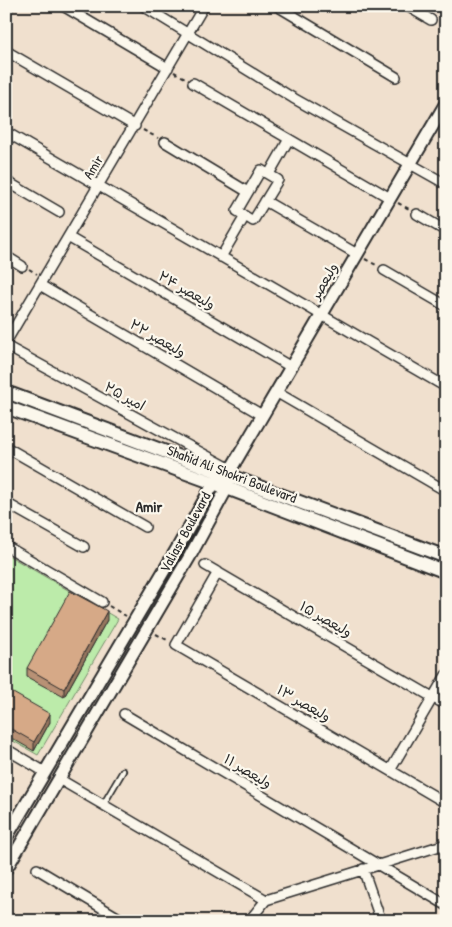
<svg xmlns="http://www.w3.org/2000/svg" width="452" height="927" font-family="'Patrick Hand','Playpen Sans Arabic',sans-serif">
<rect width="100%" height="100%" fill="#f0e0ce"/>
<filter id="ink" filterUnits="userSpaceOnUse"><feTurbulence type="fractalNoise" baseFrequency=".02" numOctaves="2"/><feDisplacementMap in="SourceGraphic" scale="10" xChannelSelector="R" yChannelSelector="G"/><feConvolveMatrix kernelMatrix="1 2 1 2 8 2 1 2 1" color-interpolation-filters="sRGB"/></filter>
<g filter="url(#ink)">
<path fill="#bcebaa" stroke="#748b6a" d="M 6,554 L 118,619 L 38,755 L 6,737 Z"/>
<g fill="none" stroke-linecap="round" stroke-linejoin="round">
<defs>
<path id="service" d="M 103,805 L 123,771"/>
<path id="minor" d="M 63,6 L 168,68
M 143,6 L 293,98 L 446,184
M 277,6 L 396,77
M 407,6 L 431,20
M 6,11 L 9,6
M 6,51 L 135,126
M 193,83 L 390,198
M 6,132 L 446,387
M 165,142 L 248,192
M 261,170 L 278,180 L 253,221 L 237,211 Z
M 269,174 L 289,139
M 6,181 L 59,212
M 265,201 L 357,254
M 417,214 L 446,231
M 68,237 L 291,367
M 6,256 L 22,266
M 221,257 L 245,216
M 384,270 L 446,306
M 40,285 L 262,415
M 6,342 L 204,6
M 6,346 L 231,469
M 276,392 L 446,491
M 6,447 L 145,527
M 6,503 L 84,547
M 6,546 L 102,602
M 205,565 L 446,705
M 218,572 L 176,645 L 446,803
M 124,714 L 446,905
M 6,749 L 45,772
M 391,769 L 446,675
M 59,779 L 266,900
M 37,869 L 124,921
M 363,869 L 381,921
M 266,900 L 446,844
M 249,921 L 266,900"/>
<path id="tertiary" d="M 6,838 L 178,547 L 214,483 L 221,478
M 6,869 L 190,556 L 227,488 L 231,469 L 446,103"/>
<path id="secondary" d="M 6,392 L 446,557
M 6,407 L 214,483 L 446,572"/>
</defs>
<use href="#service" stroke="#2b2b2b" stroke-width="8"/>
<use href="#minor" stroke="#2b2b2b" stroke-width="12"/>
<use href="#tertiary" stroke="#2b2b2b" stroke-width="15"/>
<use href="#secondary" stroke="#2b2b2b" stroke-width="16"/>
<path stroke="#2b2b2b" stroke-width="2" stroke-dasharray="4 4" stroke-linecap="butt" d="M 174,72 L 187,79
M 143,130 L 158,138
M 398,203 L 409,209
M 365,259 L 378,266
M 29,269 L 37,274
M 109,606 L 126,616
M 156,634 L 169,641"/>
<use href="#service" stroke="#fbf7ec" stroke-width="4.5"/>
<use href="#minor" stroke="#fbf7ec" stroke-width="9"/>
<use href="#tertiary" stroke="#fbf7ec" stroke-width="11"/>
<use href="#secondary" stroke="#fbf7ec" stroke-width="12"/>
</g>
<path fill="#b89174" stroke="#2b2b2b" d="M 107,620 L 64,697 L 27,677 L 27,668 Z
M 6,689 L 50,722 L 34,751 L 6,735 Z"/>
<path fill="#96765e" stroke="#2b2b2b" d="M 107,611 L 107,620 L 64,697 L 64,689 Z
M 50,714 L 50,722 L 34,751 L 34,742 Z"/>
<path fill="#d6a987" stroke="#2b2b2b" d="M 70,591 L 107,611 L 64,689 L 27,668 Z
M 6,689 L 50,714 L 34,742 L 6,726 Z"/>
</g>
<g text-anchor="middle" stroke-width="4.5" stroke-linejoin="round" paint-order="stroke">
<g font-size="14" fill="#2b2b2b" stroke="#fbf7ec">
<text transform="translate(93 167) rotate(-59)" y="5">Amir</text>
<text transform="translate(324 281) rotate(-60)" y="5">ولیعصر</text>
<text transform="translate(187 290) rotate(30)" y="5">ولیعصر ۲۴</text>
<text transform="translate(158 338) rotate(30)" y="5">ولیعصر ۲۲</text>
<text transform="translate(125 396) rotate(29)" y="5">امیر ۲۵</text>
<text transform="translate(232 474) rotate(21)" y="5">Shahid Ali Shokri Boulevard</text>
<text transform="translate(185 532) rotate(-61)" y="5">Valiasr Boulevard</text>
<text transform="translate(326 619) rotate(30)" y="5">ولیعصر ۱۵</text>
<text transform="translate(304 703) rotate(30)" y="5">ولیعصر ۱۳</text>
<text transform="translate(248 771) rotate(31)" y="5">ولیعصر ۱۱</text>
</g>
<g font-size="15" font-weight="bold" fill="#2b2b2b" stroke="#fbf7ec">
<text x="149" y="512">Amir</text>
</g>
</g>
<rect width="452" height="927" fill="none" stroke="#fbf7ec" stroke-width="25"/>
<rect x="12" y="12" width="427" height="902" fill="none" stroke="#2b2b2b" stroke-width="2" filter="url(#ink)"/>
</svg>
